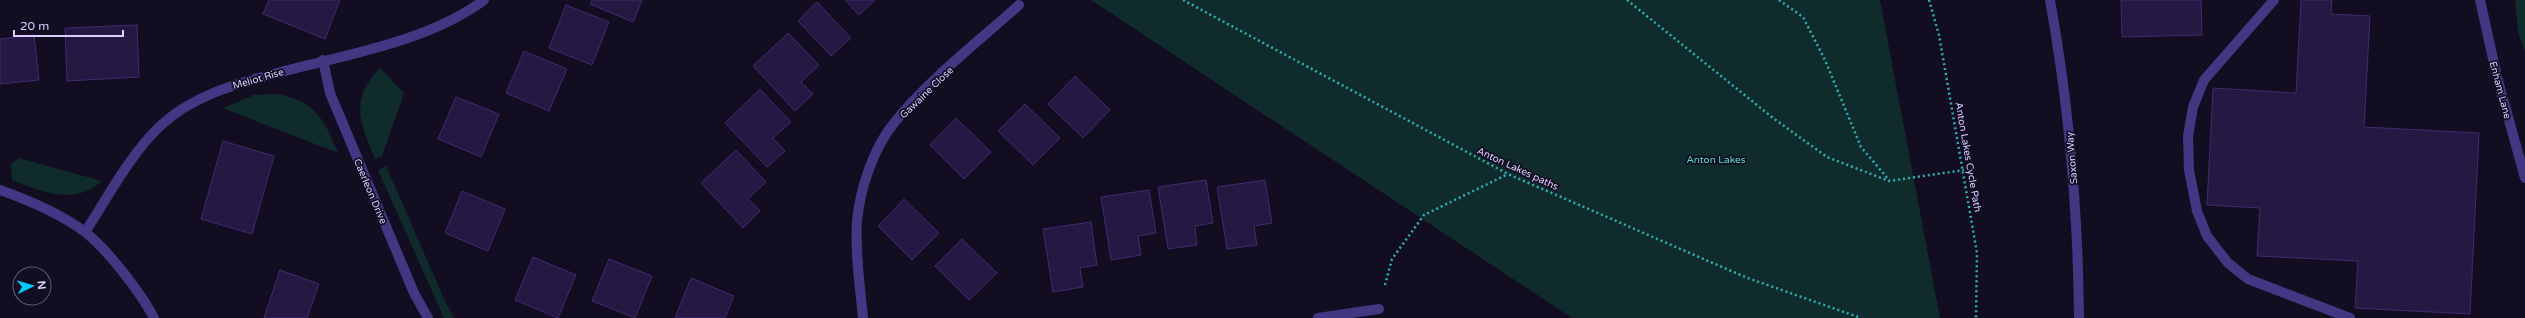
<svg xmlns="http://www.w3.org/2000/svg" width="2525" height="318" font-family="'Varela Round',sans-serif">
<rect width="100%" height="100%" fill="#130d22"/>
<path fill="#102b2c" d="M 1091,0 L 1880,0 L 1940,318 L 1572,318 Z
M 2515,0 L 2525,0 L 2525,51 L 2518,32 Z
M 380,68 L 404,93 L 382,156 L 375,159 C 360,123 349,99 380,68 Z
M 277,94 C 316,101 324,119 338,153 L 223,108 L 254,95 Z
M 19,158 L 102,181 C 74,206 42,192 12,180 L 11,164 Z
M 386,166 L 445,301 L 454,318 L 444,318 L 378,170 Z"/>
<path fill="#251944" stroke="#3e2b70" d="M 269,0 L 340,0 L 325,39 L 263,14 Z
M 592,0 L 642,0 L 633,22 L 590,4 Z
M 845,0 L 875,0 L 859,15 Z
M 2121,0 L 2201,0 L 2202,35 L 2122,37 Z
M 2301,0 L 2332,0 L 2331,14 L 2370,16 L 2364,127 L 2479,133 L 2470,314 L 2355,308 L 2358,261 L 2257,256 L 2260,208 L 2207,205 L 2213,88 L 2296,93 Z
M 817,2 L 851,38 L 831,56 L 798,21 Z
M 566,5 L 609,22 L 592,65 L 549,48 Z
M 137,25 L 139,77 L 67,81 L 65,28 Z
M 788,33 L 819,65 L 801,82 L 813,94 L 795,111 L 753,66 Z
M 34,35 L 39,80 L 0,84 L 0,39 Z
M 524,51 L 567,69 L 549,111 L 506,93 Z
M 1075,76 L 1110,110 L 1083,138 L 1048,104 Z
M 760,89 L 791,122 L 773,138 L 785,151 L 767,167 L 725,123 Z
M 456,97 L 499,114 L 481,157 L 438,139 Z
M 1025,104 L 1060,138 L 1033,165 L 998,131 Z
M 956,118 L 991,152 L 964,179 L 930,145 Z
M 223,141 L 274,156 L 252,234 L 201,219 Z
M 736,150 L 766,182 L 748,199 L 760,211 L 743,228 L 701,183 Z
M 1206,180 L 1213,223 L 1195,226 L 1197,245 L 1168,249 L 1158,187 Z
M 1265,180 L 1272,223 L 1254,226 L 1257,245 L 1227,249 L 1217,187 Z
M 1149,190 L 1156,233 L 1138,236 L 1141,255 L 1111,260 L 1101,197 Z
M 462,191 L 505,209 L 488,251 L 445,233 Z
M 904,199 L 939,233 L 912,260 L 878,226 Z
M 1091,222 L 1097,265 L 1080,268 L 1083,287 L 1053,292 L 1043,229 Z
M 962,239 L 997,273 L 969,300 L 935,266 Z
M 533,257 L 576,275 L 558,318 L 515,300 Z
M 609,259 L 652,276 L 635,318 L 592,301 Z
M 280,270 L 319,284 L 307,318 L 264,318 Z
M 691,278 L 734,296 L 725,318 L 675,318 Z"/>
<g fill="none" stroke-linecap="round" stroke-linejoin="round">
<path stroke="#2cb2b5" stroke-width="2.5" stroke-dasharray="2 3" stroke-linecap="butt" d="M 1183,0 L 1508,174 L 1745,277 L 1861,318
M 1627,0 L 1773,118 L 1827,157 L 1889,181 L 1964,170
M 1779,0 L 1803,17 L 1825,60 L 1861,147 L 1889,180
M 1929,0 L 1939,35 L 1977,253 L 1976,318
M 1385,285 L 1392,259 L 1424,215 L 1508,174"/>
<path stroke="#413782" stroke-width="10" d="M 2274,0 L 2204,80 L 2193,107 L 2188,136 L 2189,170 L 2197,211 L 2207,236 L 2228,263 L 2248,279 L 2350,318"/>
<path stroke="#413782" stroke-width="10" d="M 2480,0 L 2497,77 L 2525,178
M 323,60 L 330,93 L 414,293 L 428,318
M 0,190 C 28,200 61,214 85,232 C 108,250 141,293 154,318
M 85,232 C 108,197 129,156 160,126 C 192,96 235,84 277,73 C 344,55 428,42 484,0
M 863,318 C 860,287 855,253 857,221 C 860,189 873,149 894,123 C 928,80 978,42 1019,5
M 1318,318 L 1379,309"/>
<path stroke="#413782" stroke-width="10" d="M 2050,0 C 2069,105 2078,212 2079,318"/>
</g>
<g text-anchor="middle" stroke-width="3.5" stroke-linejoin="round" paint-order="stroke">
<g font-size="10" fill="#d8cfff" stroke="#130d22">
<text transform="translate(258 78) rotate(-16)" y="4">Meliot Rise</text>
<text transform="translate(2501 90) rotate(75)" y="4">Enham Lane</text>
<text transform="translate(926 92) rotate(-44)" y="4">Gawaine Close</text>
<text transform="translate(1969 157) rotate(80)" y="4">Anton Lakes Cycle Path</text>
<text transform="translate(2071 158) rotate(-95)" y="4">Saxon Way</text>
<text transform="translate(1518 168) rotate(25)" y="4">Anton Lakes paths</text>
<text transform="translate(371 191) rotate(67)" y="4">Caerleon Drive</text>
</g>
<g font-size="10" fill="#59e1cb" stroke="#130d22">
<text x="1716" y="163">Anton Lakes</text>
</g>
</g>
<g transform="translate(32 286) rotate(85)"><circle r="19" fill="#130d22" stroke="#625b7a"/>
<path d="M0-3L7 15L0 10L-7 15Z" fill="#00cbfa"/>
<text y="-6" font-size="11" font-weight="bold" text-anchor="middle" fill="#d8cfff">N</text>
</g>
<path d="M14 30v6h109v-6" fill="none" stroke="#d8cfff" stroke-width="2"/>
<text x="20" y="30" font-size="12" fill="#d8cfff" stroke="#130d22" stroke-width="3" paint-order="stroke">20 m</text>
</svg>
